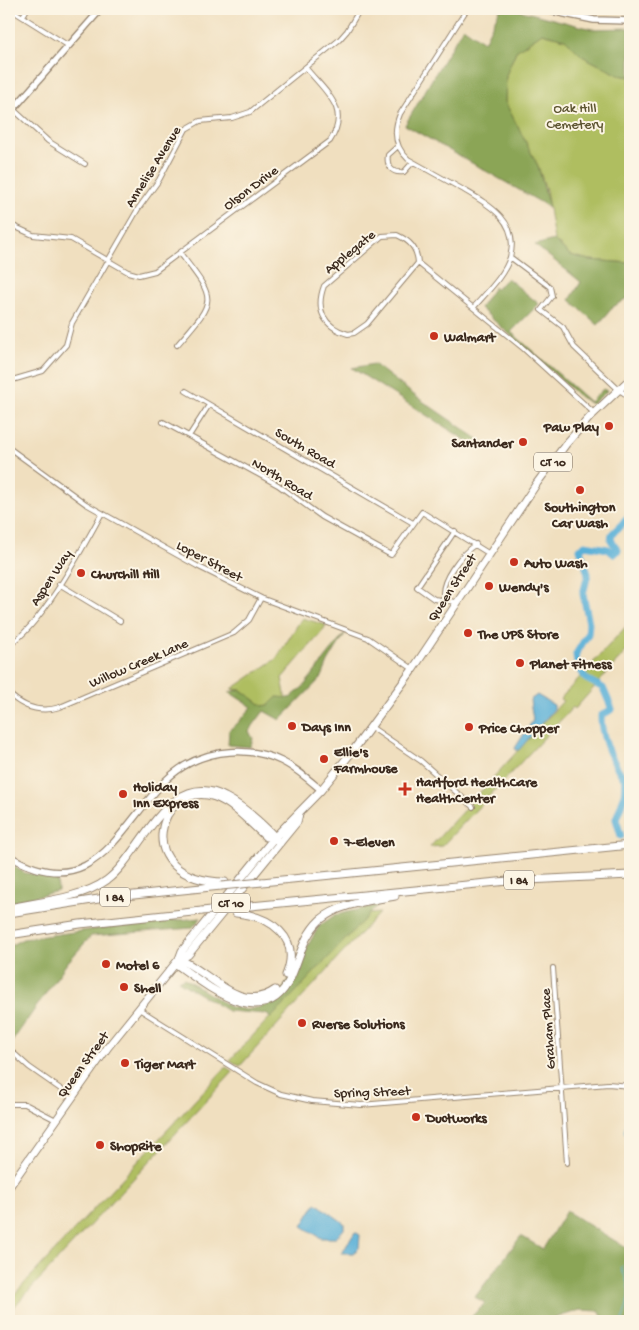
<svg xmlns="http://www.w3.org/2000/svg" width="639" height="1330" font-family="'Gochi Hand',sans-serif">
<rect width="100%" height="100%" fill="#fcf5e5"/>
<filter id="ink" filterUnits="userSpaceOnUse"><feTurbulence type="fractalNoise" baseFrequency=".02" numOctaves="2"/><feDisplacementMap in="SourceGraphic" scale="10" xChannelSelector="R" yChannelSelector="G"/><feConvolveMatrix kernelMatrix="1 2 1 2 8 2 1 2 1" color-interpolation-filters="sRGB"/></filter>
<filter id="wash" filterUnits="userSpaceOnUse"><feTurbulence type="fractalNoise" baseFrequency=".0096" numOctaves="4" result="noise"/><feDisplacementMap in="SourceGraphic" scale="20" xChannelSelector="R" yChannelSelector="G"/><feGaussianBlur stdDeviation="1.12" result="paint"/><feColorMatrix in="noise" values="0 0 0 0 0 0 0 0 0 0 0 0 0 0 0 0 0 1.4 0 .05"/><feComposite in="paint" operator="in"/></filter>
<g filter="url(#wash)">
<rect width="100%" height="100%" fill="#f0dfbf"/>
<path fill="#afbe61" stroke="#757440" d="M 542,33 L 565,39 L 582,56 L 619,75 L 630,77 L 630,263 L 589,260 L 570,255 L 554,240 L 546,190 L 538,166 L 505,102 L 506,75 L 516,51 Z
M 302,618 L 326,625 L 322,632 L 282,678 L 286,699 L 277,697 L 269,705 L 263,706 L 241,690 L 232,689 L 276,659 Z
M 630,622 L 630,647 L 575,709 L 573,707 L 442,846 L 430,847 L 563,701 L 560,699 Z
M 379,913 L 240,1066 L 230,1060 L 367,914 Z
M 226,1067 L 233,1072 L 9,1312 L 9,1300 Z"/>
<path fill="#8ba557" stroke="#63683a" d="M 500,9 L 514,9 L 592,29 L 630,28 L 630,77 L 619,75 L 582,56 L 565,39 L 542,33 L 516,51 L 506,75 L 505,102 L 538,166 L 549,207 L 405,125 L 463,27 L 484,42 Z
M 554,240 L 570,255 L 589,260 L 630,263 L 630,296 L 613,307 L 598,325 L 570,300 L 581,282 L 535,245 Z
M 507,278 L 539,304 L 511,332 L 590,402 L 603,389 L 607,391 L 592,404 L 580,397 L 480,308 L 494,287 L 496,289 Z
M 374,364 L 418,398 L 488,446 L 478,448 L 352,368 Z
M 346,632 L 328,662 L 322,677 L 280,720 L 264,711 L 249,731 L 253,739 L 250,747 L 228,745 L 229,730 L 237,724 L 252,707 L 229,692 L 241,690 L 263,706 L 269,705 L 277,697 L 290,698 L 303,687 Z
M 9,864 L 25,873 L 57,878 L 58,891 L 9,903 Z
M 378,905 L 271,1018 L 266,1014 L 228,1011 L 178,981 L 184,978 L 230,1007 L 247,1010 L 265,1006 L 279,996 L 319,926 L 335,915 Z
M 201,918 L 192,928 L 91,936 L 67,963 L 9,1046 L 9,946 L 23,939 L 126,925 Z
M 566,1211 L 630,1250 L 630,1321 L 605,1321 L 599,1311 L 580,1310 L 546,1321 L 470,1321 L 471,1317 L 485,1303 L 475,1297 L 521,1236 L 543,1249 Z"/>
<path fill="#5bb1d8" stroke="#4b6e7b" d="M 537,695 L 554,705 L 554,709 L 519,750 L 516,750 L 515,748 L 533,720 L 530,700 Z
M 316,1203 L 344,1223 L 344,1229 L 336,1238 L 321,1238 L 302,1226 Z
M 355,1232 L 360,1235 L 359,1248 L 353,1253 L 342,1253 Z"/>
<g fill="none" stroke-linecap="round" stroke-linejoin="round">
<path stroke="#5bb1d8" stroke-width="1" d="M 626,855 L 628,866
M 630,914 L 630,922
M 630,944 L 630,949
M 630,1111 L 624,1131 L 630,1142
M 622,1321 C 630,1298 632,1290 621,1268 L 630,1261"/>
<path stroke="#5bb1d8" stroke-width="7" d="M 621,836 L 616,819 L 624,797 L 625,780 C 612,761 601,740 601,716 L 612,709 L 603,688 L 586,679 L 577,664 L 576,654 L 588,634 L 589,623 L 583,594 L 588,574 L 580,549 L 585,545 L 608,549 L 614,554 L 618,550 L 611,540 L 612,534 L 630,516"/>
</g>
</g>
<g filter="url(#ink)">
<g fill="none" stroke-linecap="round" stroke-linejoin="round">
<defs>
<path id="street" d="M 10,9 L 69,46
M 467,9 L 400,114 C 393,131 394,146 408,159 C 426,169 444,179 462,189 C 488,204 520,221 510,257 C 505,275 486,293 474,307
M 23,16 L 27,9
M 13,109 L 48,141 L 85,164
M 398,146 L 388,155 C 386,166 392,174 404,172 L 413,162
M 9,224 L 33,235 L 71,239 L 128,272 L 139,275 L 155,271 L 330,141 C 351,109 326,93 306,68
M 397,235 C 410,241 417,248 418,263 L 367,324 L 354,333 L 348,334 C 324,327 315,310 324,286 L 382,236 Z
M 510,257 L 550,287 L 552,296 L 541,310 L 563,327 L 574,347 L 619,390 L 630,397
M 418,263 L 524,349 L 594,413
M 177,345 C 217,299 217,301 180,253
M 9,381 L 43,371 L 66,345 L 72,323 L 138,209 L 159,180 L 186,129 L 200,121 L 232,118 L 250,112 L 339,40 L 347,31 L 360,9
M 186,391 L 413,523
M 163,422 L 278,485 L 322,517 L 391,555 L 422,512 L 488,553
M 189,436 L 209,405
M 9,448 L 86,504 L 197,566 L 261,598 L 368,638 L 413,669
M 455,531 L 417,587 L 434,599 L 456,602
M 59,584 L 120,621
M 444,599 C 438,582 462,553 476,544
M 9,645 C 42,625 82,549 102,513
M 9,694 C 24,708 41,713 60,707 L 234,633 L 249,620 L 261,598
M 371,727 L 421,761 L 473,807
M 553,968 L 567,1163
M 139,1009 L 257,1083 L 281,1094 L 312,1101 L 361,1105 L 608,1084 L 630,1086
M 9,1049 L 29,1067 L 72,1097
M 9,1104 L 25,1104 L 56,1120"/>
<path id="secondary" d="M 541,9 L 594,20 L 630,21
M 9,114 L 101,9
M 9,856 C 93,905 117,830 165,781 C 195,751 243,743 281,761 C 296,768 308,779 321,790"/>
<path id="highway" d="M 225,882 C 127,880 159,778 215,797 C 234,804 251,824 266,837 L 274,838
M 262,882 L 630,845
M 240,907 L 508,881 L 630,875
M 9,908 C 38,902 83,898 107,880 C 142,854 169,766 225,797 C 241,805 257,819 270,832 C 274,836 275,839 280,843
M 9,913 L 105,898 L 221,886
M 236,913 C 270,916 302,937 286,975
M 9,935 L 80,924 L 202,911
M 179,959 C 210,972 240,1015 275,990
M 179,959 L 188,955 L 297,822 L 299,814
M 176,964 C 207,986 265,1034 291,977 C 300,957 303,936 320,920 C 341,903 370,901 395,896
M 9,1187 L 108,1047 L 179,959 L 182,951 L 274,838 L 321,790 L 355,748 L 413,669 L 537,483 L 566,444 L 590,417 L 630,379"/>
</defs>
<use href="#street" stroke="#96846e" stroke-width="6"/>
<use href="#secondary" stroke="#96846e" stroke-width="8"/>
<use href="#highway" stroke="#96846e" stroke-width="9"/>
<use href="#street" stroke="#fff" stroke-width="4"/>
<use href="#secondary" stroke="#fff" stroke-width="5.5"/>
<use href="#highway" stroke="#fff" stroke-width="7"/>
<defs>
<path id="highway-bridge" d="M 221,886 L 262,882
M 202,911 L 240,907"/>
</defs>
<use href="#highway-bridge" stroke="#96846e" stroke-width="9" stroke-linecap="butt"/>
<use href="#highway-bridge" stroke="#fff" stroke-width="7"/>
</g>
</g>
<g fill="#c8321e" stroke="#fcf5e5" stroke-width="2">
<circle cx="434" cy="336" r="5"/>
<circle cx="609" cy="426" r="5"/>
<circle cx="523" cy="442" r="5"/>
<circle cx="580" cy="490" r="5"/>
<circle cx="514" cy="562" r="5"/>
<circle cx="81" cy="573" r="5"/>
<circle cx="489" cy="586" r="5"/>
<circle cx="468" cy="633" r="5"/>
<circle cx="520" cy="663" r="5"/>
<circle cx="292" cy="726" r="5"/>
<circle cx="469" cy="727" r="5"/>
<circle cx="324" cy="759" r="5"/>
<path d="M402.5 781.5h5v5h5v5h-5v5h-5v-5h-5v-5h5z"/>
<circle cx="123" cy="794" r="5"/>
<circle cx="334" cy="841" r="5"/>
<circle cx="106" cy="964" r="5"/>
<circle cx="124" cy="987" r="5"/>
<circle cx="302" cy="1023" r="5"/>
<circle cx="125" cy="1063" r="5"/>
<circle cx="416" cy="1117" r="5"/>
<circle cx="100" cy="1145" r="5"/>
</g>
<g text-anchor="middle" stroke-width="4" stroke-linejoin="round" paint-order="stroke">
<g fill="#fcf5e5" stroke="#75675a" stroke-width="1">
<rect x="534" y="452.5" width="38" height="19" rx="4"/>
<rect x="504" y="870.5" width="30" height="19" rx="4"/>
<rect x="100" y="887.5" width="30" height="19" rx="4"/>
<rect x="212" y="893.5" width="38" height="19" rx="4"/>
</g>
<g font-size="12" font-weight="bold" fill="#3b2a1e">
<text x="553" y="466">CT 10</text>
<text x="519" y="884">I 84</text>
<text x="115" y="901">I 84</text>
<text x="231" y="907">CT 10</text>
</g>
<g font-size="14" fill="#5e5632" stroke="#fcf5e5">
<text x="575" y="112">Oak Hill<tspan x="575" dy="16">Cemetery</tspan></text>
</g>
<g font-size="14" fill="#3b2a1e" stroke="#fcf5e5">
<text transform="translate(152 166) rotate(-58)" y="5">Annelise Avenue</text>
<text transform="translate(250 187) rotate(-37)" y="5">Olson Drive</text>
<text transform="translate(349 251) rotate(-39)" y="5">Applegate</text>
<text transform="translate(306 447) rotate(30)" y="5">South Road</text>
<text transform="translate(283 478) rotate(31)" y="5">North Road</text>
<text transform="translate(210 560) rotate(28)" y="5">Loper Street</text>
<text transform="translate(50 577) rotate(-57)" y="5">Aspen Way</text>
<text transform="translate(451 587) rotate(-57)" y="5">Queen Street</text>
<text transform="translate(138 662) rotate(-23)" y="5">Willow Creek Lane</text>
<text transform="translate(547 1029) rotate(-94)" y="5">Graham Place</text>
<text transform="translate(82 1064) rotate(-54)" y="5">Queen Street</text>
<text transform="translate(372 1091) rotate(-2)" y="5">Spring Street</text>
</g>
<g font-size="14" font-weight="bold" fill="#3b2a1e" stroke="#fcf5e5" text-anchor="start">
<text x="444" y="341">Walmart</text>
<text x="599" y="431" text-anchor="end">Paw Play</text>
<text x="513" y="447" text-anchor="end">Santander</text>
<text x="580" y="511" text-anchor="middle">Southington<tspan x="580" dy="16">Car Wash</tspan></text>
<text x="524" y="567">Auto Wash</text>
<text x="91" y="578">Churchill Hill</text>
<text x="499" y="591">Wendy's</text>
<text x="478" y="638">The UPS Store</text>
<text x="530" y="668">Planet Fitness</text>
<text x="302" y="731">Days Inn</text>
<text x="479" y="732">Price Chopper</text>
<text x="334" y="756">Ellie's<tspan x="334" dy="16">Farmhouse</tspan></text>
<text x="416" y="786">Hartford HealthCare<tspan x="416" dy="16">HealthCenter</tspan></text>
<text x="133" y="791">Holiday<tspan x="133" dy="16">Inn Express</tspan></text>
<text x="344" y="846">7-Eleven</text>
<text x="116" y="969">Motel 6</text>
<text x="134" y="992">Shell</text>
<text x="312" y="1028">Rverse Solutions</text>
<text x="135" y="1068">Tiger Mart</text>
<text x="426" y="1122">Ductworks</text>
<text x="110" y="1150">ShopRite</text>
</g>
</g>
<rect width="639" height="1330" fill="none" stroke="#fcf5e5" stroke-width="30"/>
</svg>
